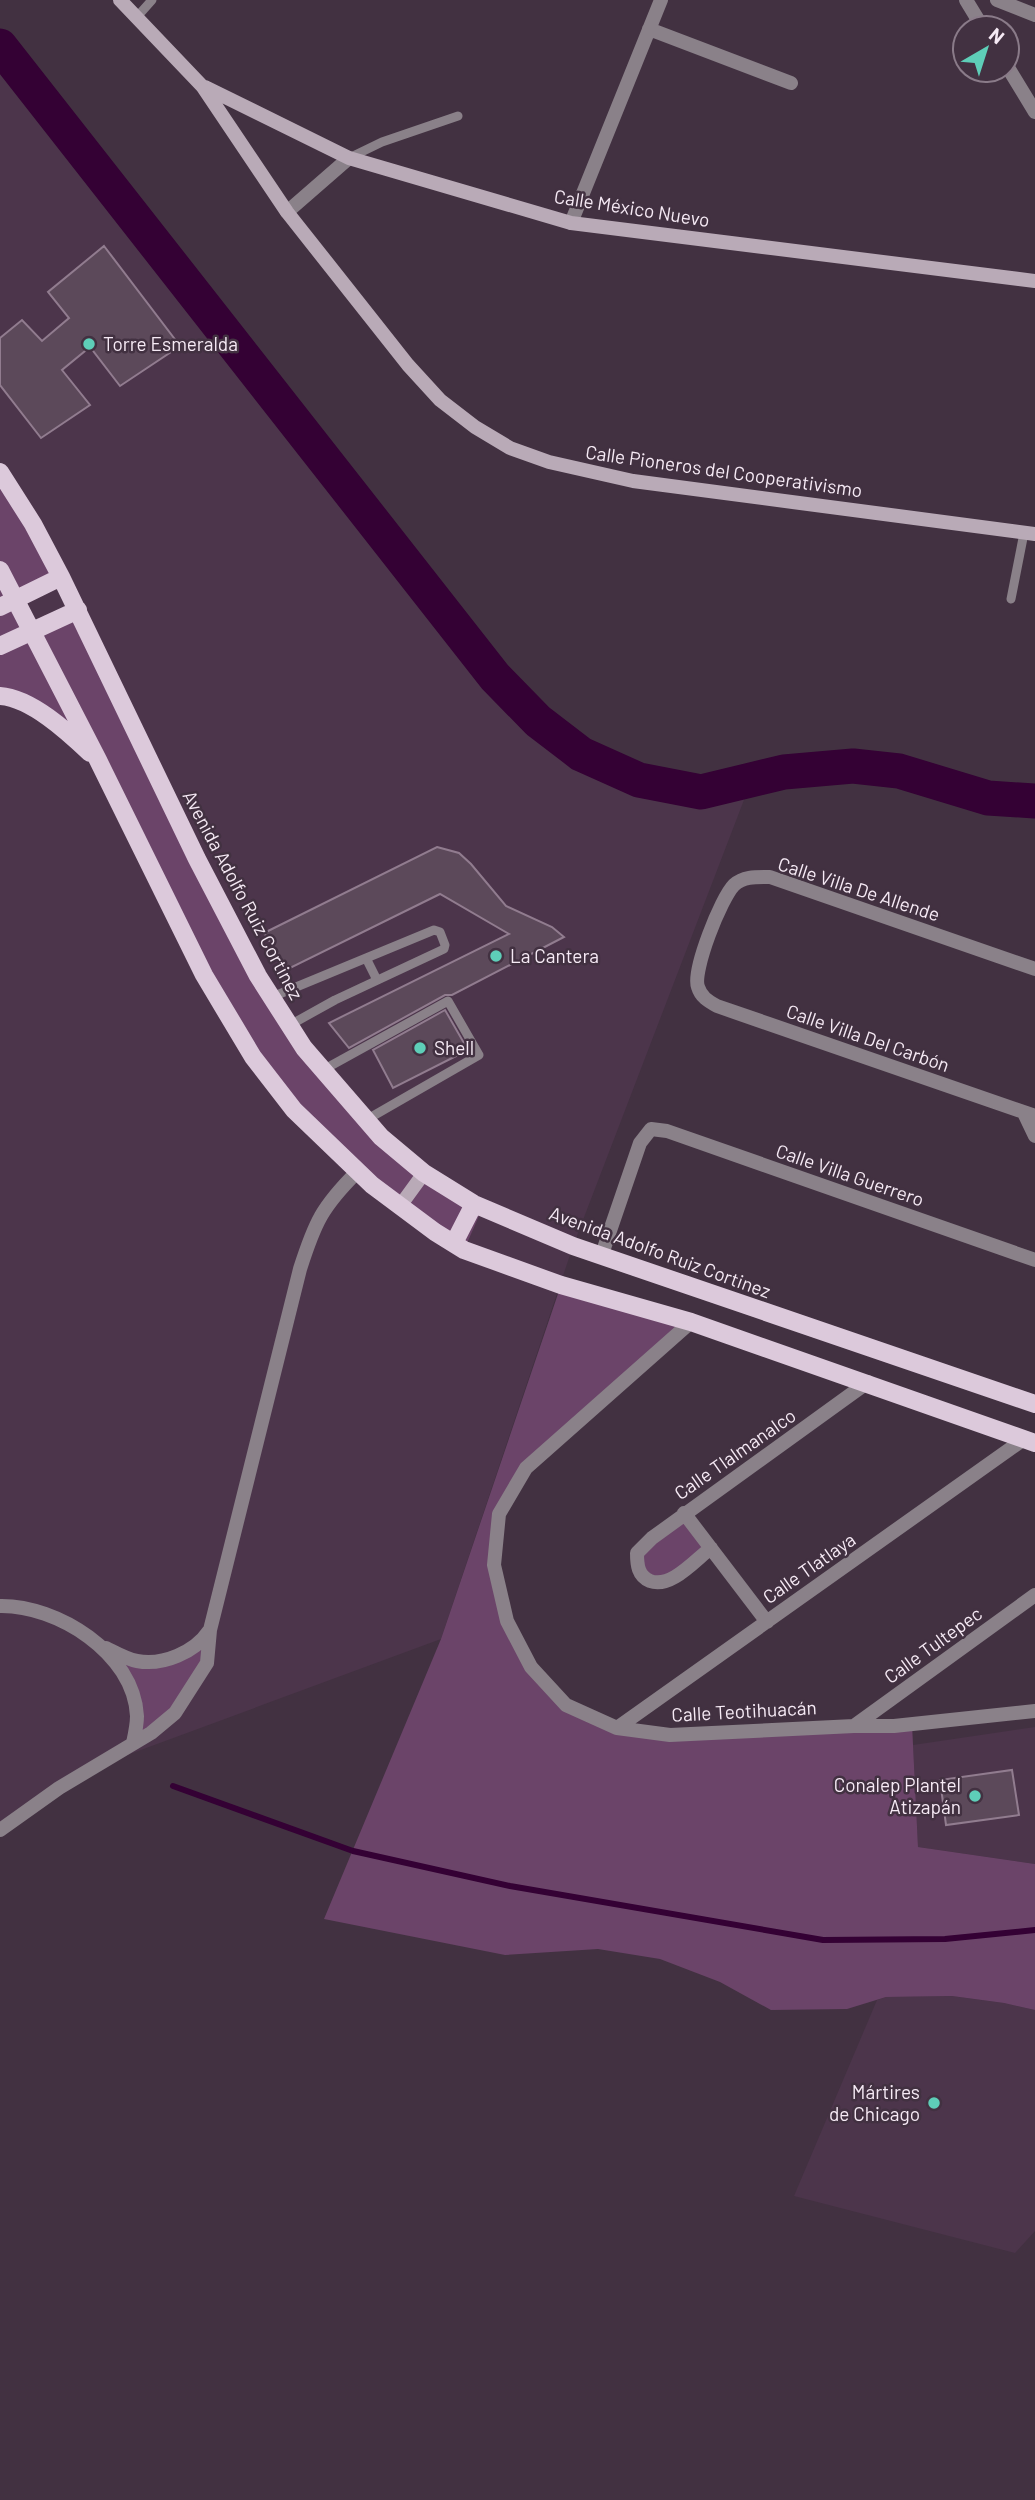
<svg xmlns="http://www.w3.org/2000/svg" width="1035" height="2500" font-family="Barlow,sans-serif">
<rect width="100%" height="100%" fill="#423141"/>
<path fill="#4c354b" d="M 0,46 L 495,677 L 538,721 L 581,754 L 639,780 L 701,792 L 752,779 L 573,1246 L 441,1639 L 92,1768 L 0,1830 Z
M 1035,1727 L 1035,1864 L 918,1847 L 913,1745 Z
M 952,1996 L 1004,2003 L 1035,2010 L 1035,2231 L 1015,2253 L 794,2196 L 877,2000 L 886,1997 Z"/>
<path fill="#6b4469" d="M 0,472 L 61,577 L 15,598 L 32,631 L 78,610 L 258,976 L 381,1137 L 482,1209 L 464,1250 L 400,1206 L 253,1057 L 94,756 L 0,696 Z
M 561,1285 L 691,1322 L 556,1440 L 499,1514 L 494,1565 L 507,1621 L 566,1705 L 617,1728 L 670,1735 L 912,1724 L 918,1847 L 1035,1864 L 1035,2010 L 1004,2003 L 952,1996 L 886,1997 L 847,2009 L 771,2010 L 720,1982 L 660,1959 L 598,1949 L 505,1955 L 324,1919 L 441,1639 Z
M 684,1513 L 711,1548 L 668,1581 L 644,1578 L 637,1553 Z
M 201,1642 L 207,1663 L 175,1713 L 133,1743 L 137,1716 L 122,1673 L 126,1658 L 138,1662 Z"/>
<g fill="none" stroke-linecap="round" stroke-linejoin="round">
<path stroke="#340134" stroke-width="6" d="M 173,1786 L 353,1851 L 510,1886 L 823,1940 L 945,1939 L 1035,1930"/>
<path stroke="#340134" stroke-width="35" d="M 0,46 L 495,677 L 538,721 L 581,754 L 639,780 L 701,792 L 784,772 L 853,766 L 899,771 L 988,798 L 1035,801"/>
</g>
<path fill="#5c495a" stroke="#917c8f" stroke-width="2" d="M 104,246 L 180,346 L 120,386 L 90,347 L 62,370 L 90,405 L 41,438 L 0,385 L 0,338 L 22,320 L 42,341 L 69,318 L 48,292 Z
M 437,847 L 459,853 L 471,864 L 506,906 L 552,927 L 564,937 L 452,995 L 445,995 L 349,1048 L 329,1023 L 509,934 L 440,894 L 288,969 L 264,933 Z
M 445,1010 L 468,1050 L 393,1088 L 373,1050 Z
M 1012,1770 L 1019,1815 L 946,1825 L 940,1780 Z"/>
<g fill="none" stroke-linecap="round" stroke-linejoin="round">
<path stroke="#8a8189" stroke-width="9" d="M 136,18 L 152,0
M 349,158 L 382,142 L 458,116
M 1011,599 L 1024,533
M 366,958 L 377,980
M 272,997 L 434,930 L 440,932 L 445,945 L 444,949 L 335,1000 L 290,1025
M 323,1070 L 448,1001 L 479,1055 L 366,1120"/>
<path stroke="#8a8189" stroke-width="14" d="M 966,0 L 983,28
M 997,0 L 1035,15
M 649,29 L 791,83
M 1007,66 L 1035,112
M 287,212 L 349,158
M 571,223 L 661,0
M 1035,969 L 770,877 C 757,877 744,876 734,885 C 721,898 692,971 698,987 C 701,997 708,1001 717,1006 L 1035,1116
M 1024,1113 L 1035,1136
M 601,1257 L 640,1143 L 651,1129 L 667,1131 L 1035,1260
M 691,1322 L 526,1468 L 499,1514 L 494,1565 L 507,1621 L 531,1667 L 566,1705 L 617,1728 L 670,1735 L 854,1726 L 894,1726 L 1035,1711
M 684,1513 L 767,1622
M 711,1548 C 695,1560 671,1589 650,1581 C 638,1576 637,1565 637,1553 L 652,1538 L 868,1382
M 0,1606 C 57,1605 134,1653 137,1716 C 137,1724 135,1734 133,1743
M 106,1648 C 116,1653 126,1659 137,1661 C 163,1666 195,1652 209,1631
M 854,1726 L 1035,1595
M 617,1728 L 1024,1439
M 0,1830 L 59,1788 L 151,1733 L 175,1713 L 207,1663 L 210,1630 L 300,1269 C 315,1222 322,1207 357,1172"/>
<path stroke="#b9aab7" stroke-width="14" d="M 120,0 L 203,87 L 287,212 L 408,365 L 440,400 L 475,427 L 510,448 L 549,462 L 633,481 L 1035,534
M 205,87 L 349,158 L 571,223 L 1035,281
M 400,1206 L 424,1173"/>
<path stroke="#dcc9db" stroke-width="18" d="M 0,472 L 33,524 L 61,577 L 197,859 L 258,976 L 304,1048 L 381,1137 L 424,1173 L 474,1204 L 573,1246 L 1035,1404
M 0,570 L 98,760 L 204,975 L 253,1057 L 294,1110 L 372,1185 L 435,1232 L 464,1250 L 561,1285 L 691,1322 L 1035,1443
M 0,607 L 61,577
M 0,646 L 78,610
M 0,696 C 31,698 68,732 90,753
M 454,1243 L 474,1204"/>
</g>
<g fill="#5eceb8" stroke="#423141" stroke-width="2.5">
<circle cx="89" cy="344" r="7"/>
<circle cx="496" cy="956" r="7"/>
<circle cx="420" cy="1048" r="7"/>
<circle cx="975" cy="1796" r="7"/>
<circle cx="934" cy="2103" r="7"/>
</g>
<g text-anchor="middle" stroke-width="5" stroke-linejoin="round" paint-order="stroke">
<g font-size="19" fill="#f6eaf5" stroke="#423141">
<text transform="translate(632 208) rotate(9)" y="7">Calle México Nuevo</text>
<text transform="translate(724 471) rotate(8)" y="7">Calle Pioneros del Cooperativismo</text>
<text transform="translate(859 889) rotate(18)" y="7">Calle Villa De Allende</text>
<text transform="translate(243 895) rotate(62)" y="7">Avenida Adolfo Ruiz Cortinez</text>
<text transform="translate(868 1038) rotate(19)" y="7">Calle Villa Del Carbón</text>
<text transform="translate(850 1175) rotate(19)" y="7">Calle Villa Guerrero</text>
<text transform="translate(660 1252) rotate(20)" y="7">Avenida Adolfo Ruiz Cortinez</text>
<text transform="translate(735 1454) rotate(-35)" y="7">Calle Tlalmanalco</text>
<text transform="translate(809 1568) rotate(-35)" y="7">Calle Tlatlaya</text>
<text transform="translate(933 1645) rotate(-36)" y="7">Calle Tultepec</text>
<text transform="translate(744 1711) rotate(-3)" y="7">Calle Teotihuacán</text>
</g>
<g font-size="19" fill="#f6eaf5" stroke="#423141" text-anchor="start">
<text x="103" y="351">Torre Esmeralda</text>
<text x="510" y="963">La Cantera</text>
<text x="434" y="1055">Shell</text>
<text x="961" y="1792" text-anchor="end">Conalep Plantel<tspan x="961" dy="22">Atizapán</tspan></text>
<text x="920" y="2099" text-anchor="end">Mártires<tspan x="920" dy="22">de Chicago</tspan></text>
</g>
</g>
<g transform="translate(986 49) rotate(39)"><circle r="33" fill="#423141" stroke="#8a7b89" stroke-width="2"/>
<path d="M0-5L12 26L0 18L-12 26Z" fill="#5eceb8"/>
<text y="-10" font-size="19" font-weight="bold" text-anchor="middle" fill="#f6eaf5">N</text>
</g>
</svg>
